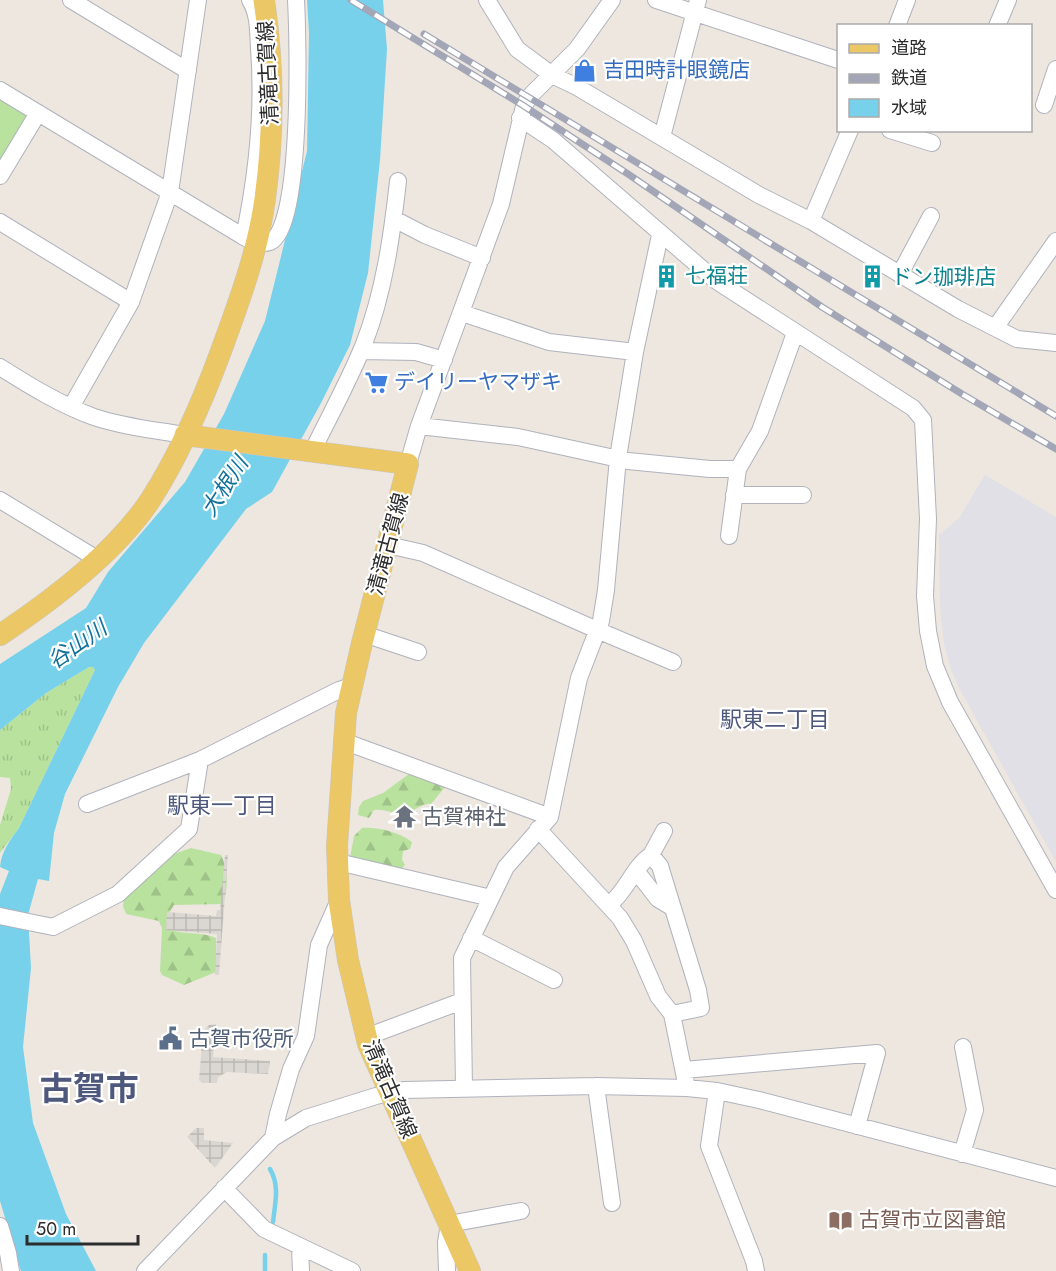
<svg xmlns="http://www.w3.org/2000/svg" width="1056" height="1271" font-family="Jost,'Noto Sans JP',sans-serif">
<defs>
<pattern id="grass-tufts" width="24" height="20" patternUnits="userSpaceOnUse" patternTransform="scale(1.5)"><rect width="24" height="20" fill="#b8e29e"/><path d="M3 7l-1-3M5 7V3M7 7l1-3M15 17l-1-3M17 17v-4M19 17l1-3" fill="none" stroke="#9ec288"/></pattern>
<pattern id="forest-firs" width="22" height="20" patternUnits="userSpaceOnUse" patternTransform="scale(1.5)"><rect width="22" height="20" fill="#b8e29e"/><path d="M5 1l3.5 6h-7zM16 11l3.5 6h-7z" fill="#9ec288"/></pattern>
<pattern id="plaza-grid" width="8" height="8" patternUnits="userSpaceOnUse" patternTransform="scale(1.5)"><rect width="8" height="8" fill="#dad6d2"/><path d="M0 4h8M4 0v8" fill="none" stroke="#bbb8b4"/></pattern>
</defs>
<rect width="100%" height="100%" fill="#ede7e0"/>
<path fill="#e1e0e6" d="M 985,475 L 1056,517 L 1056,862 L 960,690 L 951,670 L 944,644 L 940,607 L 939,535 L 959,518 Z"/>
<path fill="url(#grass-tufts)" d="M 89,667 L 93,667 L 95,670 L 19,828 L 0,853 L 0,825 L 11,789 L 10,778 L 0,777 L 0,730 L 46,693 Z"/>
<path fill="url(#forest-firs)" d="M 409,774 L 445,787 L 431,804 C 421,802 414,813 404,814 C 394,815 386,808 374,810 L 369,818 L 358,815 L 359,807 L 363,801 L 383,793 Z
M 362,828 C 378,827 399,832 412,842 L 410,849 L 403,851 L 402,859 L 405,865 L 399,871 L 350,858 L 354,836 Z
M 191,848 L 221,855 C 229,872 228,887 223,904 L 174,905 L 167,916 L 167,929 C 183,935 200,931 216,938 L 216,972 L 184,985 L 162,975 L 160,971 L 162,928 L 159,921 L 126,914 L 123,906 L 125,894 L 171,855 Z"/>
<path fill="#b8e29e" d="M 0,97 L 27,113 L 27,120 L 0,164 Z"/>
<path fill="url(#plaza-grid)" d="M 225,855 L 228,855 L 219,975 L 215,975 L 217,934 L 166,930 L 167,912 L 216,916 L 217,910 L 220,910 Z
M 216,1024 L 213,1057 L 270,1061 L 268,1074 L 227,1072 L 218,1077 L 217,1083 L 202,1083 L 199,1080 L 203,1031 L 209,1025 Z
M 196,1128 L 204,1128 L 204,1140 L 233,1143 L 215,1168 L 187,1137 Z"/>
<path fill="#77d1eb" d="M 307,0 L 383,0 L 387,49 L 380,160 L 368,273 L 350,345 L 320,405 L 272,492 L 246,509 L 144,643 L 118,687 L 65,794 L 54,833 L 49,881 L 38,879 L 28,915 L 31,968 L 23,1047 L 33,1123 L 66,1214 L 96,1271 L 21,1271 L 0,1201 L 0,894 L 9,871 L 0,867 C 1,852 10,840 19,828 L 95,670 L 93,667 L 89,667 L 46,693 L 0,730 L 0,664 L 86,608 L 108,572 L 185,482 L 224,414 L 265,321 L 307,151 L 309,33 Z"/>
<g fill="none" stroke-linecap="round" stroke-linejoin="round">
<path stroke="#77d1eb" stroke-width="4.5" d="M 270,1169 C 280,1186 275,1203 273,1222
M 265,1271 L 265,1255"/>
<defs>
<path id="minor" d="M 71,0 L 188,71
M 487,0 L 517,49 L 552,75 L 577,87 L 759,195 L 811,221 L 958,309 L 1017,339 L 1056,343
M 656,0 L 838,60
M 897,26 L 907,0
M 997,26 L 1008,0
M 0,90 L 244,237 C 252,241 261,245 270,242 C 303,228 298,36 296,0
M 1044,105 L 1056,69
M 520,118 L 553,140 L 715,280 L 913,408 L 923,420 L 928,519 L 925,596 L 928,631 L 935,666 L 950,702 L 1056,890
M 890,130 L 932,143
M 662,137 L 698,0
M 0,176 L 38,113
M 394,219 L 425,235 L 482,258
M 811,221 L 850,130
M 0,222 L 131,302
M 244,237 C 257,175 264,113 259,49 C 258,32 259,15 250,0
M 900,274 L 931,216
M 462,313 L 549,342 L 635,352
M 995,328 L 1056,241
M 361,351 L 416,352 L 444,360
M 0,367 C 30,386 61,405 94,417 C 124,427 155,430 185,435
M 71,407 L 131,302 L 170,192 L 198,0
M 419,426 L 518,437 L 628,461 L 710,469 L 738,469 L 760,431 L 795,333
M 312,452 C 329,417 349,381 364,344 C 384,292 392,236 398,181
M 408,464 L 419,426 L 501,204 L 524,106 L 529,97 L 577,49 L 612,0
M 734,495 L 803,495
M 0,500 L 97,559
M 729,536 L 738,469
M 388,545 L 423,553 L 597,630 L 673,662
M 364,634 L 418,652
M 343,741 L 550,817
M 87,804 L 200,760 L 339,690 L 351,686
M 538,829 L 620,918 L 634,941 L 658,996 L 672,1014 L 687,1088
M 651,855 L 664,831
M 338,862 L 491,898
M 637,872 L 658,899 L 673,908
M 609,905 C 627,891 633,867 651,855 L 660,866 L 698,990 L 701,1008 L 672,1014
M 0,916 L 53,927 L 118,894 L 189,829 L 200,760
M 471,938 L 554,980
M 366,1037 L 462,1001
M 684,1070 L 877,1053 L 857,1126
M 596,1086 L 612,1203
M 464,1088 L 462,958 L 506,867 L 550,817 L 579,678 L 601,621 L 606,590 L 618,458 L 635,352 L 660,235
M 717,1091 L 709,1146 L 754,1261 L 756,1271
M 273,1138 L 278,1114 L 291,1069 L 306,1036 L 319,945 L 339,900
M 962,1154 L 975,1110 L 963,1047
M 224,1188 L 264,1229 L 352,1271
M 0,1226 L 8,1253 L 11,1271
M 300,1247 L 301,1271
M 145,1271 L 273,1138 L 306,1118 L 376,1096 L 404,1090 L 596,1086 L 687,1088 L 717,1091 L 759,1100 L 1056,1178
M 447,1271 L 446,1242 L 449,1224 L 521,1211"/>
<path id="major" d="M 185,435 L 408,464 L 362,643 L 346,713 L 337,846 L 339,900 L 348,960 L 368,1044 L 470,1271
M 0,635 C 51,601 117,551 151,499 C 179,455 203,400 221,351 C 239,302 258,251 265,199 C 274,133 274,66 264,0"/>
</defs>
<use href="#minor" stroke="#b0b2bc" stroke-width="18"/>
<use href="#major" stroke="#c8c8c8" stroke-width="22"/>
<use href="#minor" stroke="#fff" stroke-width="16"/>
<use href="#major" stroke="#ecc765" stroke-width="21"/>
<defs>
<path id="rail" d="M 351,0 L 524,106 L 628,174 L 822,307 L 962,394 L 1056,449
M 424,34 L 1056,416"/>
</defs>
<use href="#rail" stroke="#a2a6b6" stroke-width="7"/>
<use href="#rail" stroke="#fff" stroke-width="4.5" stroke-dasharray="14" stroke-linecap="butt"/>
</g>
<defs>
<symbol id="shop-bare" viewBox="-9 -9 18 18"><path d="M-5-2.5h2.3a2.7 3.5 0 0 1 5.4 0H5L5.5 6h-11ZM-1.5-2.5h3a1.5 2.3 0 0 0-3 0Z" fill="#3f7fe0" stroke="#fff" stroke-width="2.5" paint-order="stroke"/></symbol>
<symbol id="building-bare" viewBox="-9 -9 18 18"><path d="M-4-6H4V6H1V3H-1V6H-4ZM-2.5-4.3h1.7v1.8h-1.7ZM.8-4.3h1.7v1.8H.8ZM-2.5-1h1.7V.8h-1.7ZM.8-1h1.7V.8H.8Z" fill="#0f9aa8" stroke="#fff" stroke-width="2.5" paint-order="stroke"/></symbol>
<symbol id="supermarket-bare" viewBox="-9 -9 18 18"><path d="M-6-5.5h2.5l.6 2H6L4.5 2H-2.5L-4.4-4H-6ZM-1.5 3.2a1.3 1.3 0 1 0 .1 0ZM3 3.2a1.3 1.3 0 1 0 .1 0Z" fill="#3f7fe0" stroke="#fff" stroke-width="2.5" paint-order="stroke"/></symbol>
<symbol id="temple-bare" viewBox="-9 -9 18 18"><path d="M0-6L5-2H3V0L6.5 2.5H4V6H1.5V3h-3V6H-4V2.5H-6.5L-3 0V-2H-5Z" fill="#6b7280" stroke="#fff" stroke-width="2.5" paint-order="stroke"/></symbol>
<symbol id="civic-bare" viewBox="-9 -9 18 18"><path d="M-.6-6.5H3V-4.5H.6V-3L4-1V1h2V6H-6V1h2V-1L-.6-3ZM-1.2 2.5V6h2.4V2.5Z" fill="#5c6f8a" stroke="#fff" stroke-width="2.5" paint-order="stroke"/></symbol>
<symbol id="library-bare" viewBox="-9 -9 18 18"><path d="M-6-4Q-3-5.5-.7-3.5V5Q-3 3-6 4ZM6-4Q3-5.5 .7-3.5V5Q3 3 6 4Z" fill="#8d6e63" stroke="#fff" stroke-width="2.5" paint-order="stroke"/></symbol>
</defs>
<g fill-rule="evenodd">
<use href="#shop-bare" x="568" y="54" width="33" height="33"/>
<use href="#building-bare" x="650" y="260" width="33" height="33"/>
<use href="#building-bare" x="856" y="260" width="33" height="33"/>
<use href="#supermarket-bare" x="360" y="366" width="33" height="33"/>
<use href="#temple-bare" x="388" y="800" width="33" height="33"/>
<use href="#civic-bare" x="154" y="1022" width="33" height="33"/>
<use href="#library-bare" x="824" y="1204" width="33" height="33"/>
</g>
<g text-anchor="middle" stroke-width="4.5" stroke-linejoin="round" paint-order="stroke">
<g font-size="21" fill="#366cbe" stroke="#fff" text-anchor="start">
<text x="603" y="77">吉田時計眼鏡店</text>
<text x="394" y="389">デイリーヤマザキ</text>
</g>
<g font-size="21" fill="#2c2c2c" stroke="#fff">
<text transform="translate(268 73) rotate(-93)" y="7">清滝古賀線</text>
<text transform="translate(388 544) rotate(-75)" y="7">清滝古賀線</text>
<text transform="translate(390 1089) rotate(67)" y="7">清滝古賀線</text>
</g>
<g font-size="21" fill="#0d838f" stroke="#fff" text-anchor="start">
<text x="685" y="283">七福荘</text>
<text x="891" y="284">ドン珈琲店</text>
</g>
<g font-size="21" fill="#5b616d" stroke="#fff" text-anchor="start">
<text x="422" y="824">古賀神社</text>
</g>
<g font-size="21" fill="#4e5e75" stroke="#fff" text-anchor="start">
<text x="189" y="1046">古賀市役所</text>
</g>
<g font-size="21" fill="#785e54" stroke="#fff" text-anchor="start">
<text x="859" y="1227">古賀市立図書館</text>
</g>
<g font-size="22" font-style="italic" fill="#12719b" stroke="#fff">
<text transform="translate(224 486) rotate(-57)" y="8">大根川</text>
<text transform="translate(77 644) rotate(-35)" y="8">谷山川</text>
</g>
<g font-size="22" fill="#4e587c" stroke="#fff">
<text x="775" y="727">駅東二丁目</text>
<text x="222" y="813">駅東一丁目</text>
</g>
<g font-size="33" font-weight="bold" fill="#4e587c" stroke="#fff">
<text x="89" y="1100">古賀市</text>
</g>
</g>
<rect x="837" y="24" width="195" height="108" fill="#ffffff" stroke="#ababab" stroke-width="1.5"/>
<rect x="849" y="44" width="30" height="9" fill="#ecc765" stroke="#ababab" stroke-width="1.5"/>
<text x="891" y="54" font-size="18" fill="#2c2c2c">道路</text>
<rect x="849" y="74" width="30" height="9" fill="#a2a6b6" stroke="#ababab" stroke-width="1.5"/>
<text x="891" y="84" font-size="18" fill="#2c2c2c">鉄道</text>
<rect x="849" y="99" width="30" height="18" fill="#77d1eb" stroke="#ababab" stroke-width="1.5"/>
<text x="891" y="114" font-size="18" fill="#2c2c2c">水域</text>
<path d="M27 1235v9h111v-9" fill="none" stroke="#2c2c2c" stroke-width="3"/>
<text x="36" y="1235" font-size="18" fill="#2c2c2c" stroke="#ffffff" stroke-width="4.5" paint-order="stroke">50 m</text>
</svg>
